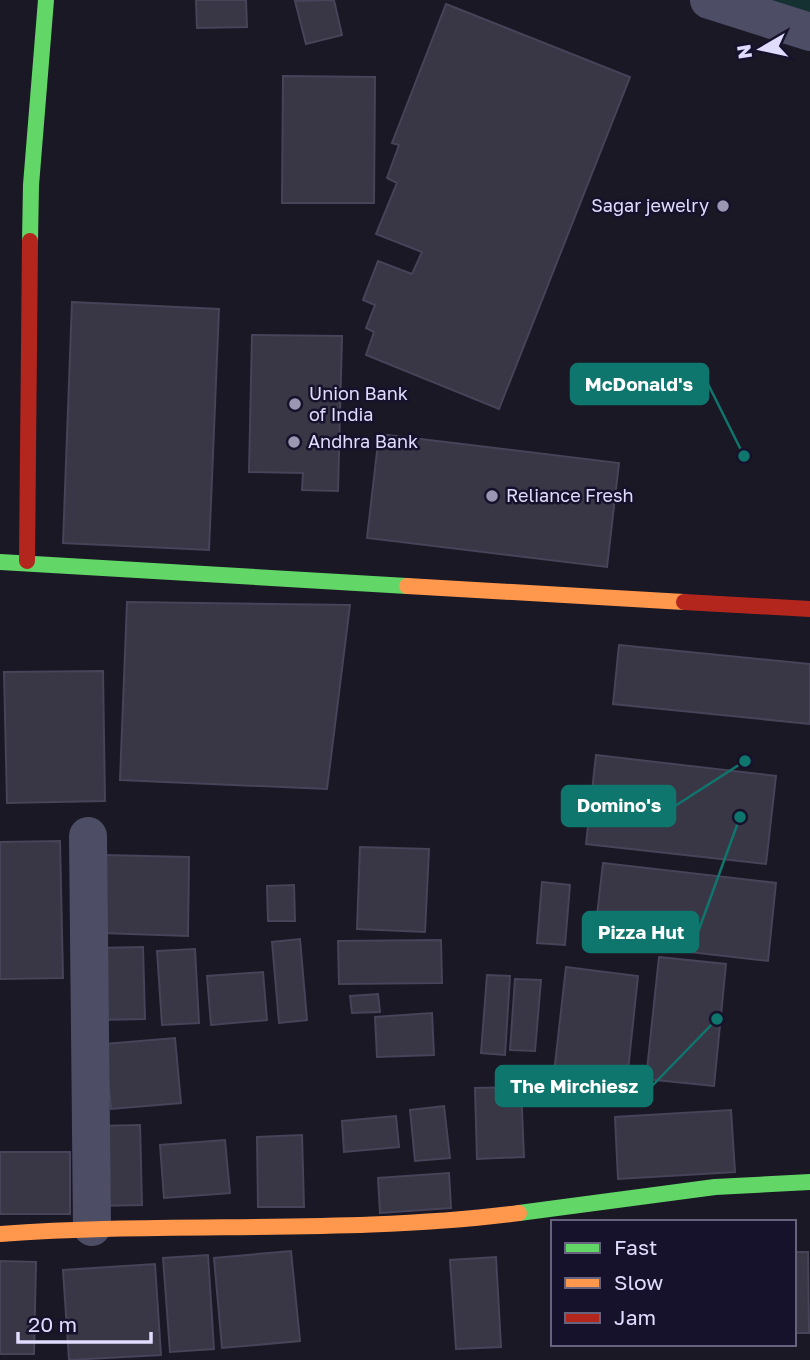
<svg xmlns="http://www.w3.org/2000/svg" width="810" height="1360" font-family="'Golos Text',sans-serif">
<rect width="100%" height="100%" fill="#1a1825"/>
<path fill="#163132" d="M 768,0 L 810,0 L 810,14 Z"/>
<path fill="#393646" stroke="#474358" stroke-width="2" d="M 196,0 L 246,0 L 247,27 L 197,28 Z
M 334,0 L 342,35 L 306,44 L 295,1 Z
M 446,4 L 630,77 L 499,409 L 366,355 L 374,332 L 366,328 L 375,305 L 363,300 L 378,261 L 412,274 L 422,252 L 376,234 L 397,183 L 387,178 L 399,145 L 392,143 Z
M 283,76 L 375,77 L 374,203 L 282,203 Z
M 72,302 L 219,309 L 209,550 L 63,543 Z
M 252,335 L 342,336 L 338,491 L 302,490 L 303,473 L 249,472 Z
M 379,434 L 619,463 L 607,567 L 367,538 Z
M 127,602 L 350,605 L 327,789 L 120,780 Z
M 619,645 L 810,664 L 810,724 L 613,704 Z
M 103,671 L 105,801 L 7,803 L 4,672 Z
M 596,755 L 776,776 L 766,864 L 586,844 Z
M 60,841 L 63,978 L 0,979 L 0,842 Z
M 360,847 L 429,849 L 425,932 L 357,929 Z
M 103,855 L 189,857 L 188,936 L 101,933 Z
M 603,863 L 776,883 L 768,961 L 594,941 Z
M 542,882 L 570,885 L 565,945 L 537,943 Z
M 294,885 L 295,921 L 268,921 L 267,886 Z
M 300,939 L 307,1020 L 279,1023 L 272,942 Z
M 441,940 L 442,983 L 339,984 L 338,941 Z
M 143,947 L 145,1019 L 99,1020 L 97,948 Z
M 195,949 L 199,1023 L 162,1025 L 157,951 Z
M 659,957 L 726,964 L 714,1086 L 646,1079 Z
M 566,967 L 638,976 L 627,1080 L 554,1073 Z
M 263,972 L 267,1020 L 211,1025 L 207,976 Z
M 487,975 L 510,976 L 505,1055 L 481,1053 Z
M 515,979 L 541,980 L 535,1051 L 510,1050 Z
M 378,994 L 380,1012 L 352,1013 L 350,996 Z
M 432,1013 L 434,1055 L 377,1057 L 375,1017 Z
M 175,1038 L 181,1103 L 111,1109 L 105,1044 Z
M 521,1087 L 524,1157 L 477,1159 L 475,1088 Z
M 444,1106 L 450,1158 L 415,1161 L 410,1110 Z
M 731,1110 L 735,1172 L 618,1179 L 615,1117 Z
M 396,1116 L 399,1147 L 344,1152 L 342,1121 Z
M 140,1125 L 142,1205 L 96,1206 L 94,1126 Z
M 302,1135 L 304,1207 L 258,1207 L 257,1137 Z
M 225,1140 L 230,1193 L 164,1198 L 160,1145 Z
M 0,1152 L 70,1152 L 70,1214 L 0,1214 Z
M 449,1173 L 451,1208 L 380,1213 L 378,1178 Z
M 291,1251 L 300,1341 L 222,1348 L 214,1258 Z
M 794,1252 L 808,1252 L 809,1333 L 794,1333 Z
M 208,1255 L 214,1349 L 170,1352 L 163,1258 Z
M 496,1257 L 501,1347 L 456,1349 L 450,1260 Z
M 0,1261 L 36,1262 L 34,1354 L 0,1354 Z
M 155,1264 L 161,1355 L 69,1360 L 63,1270 Z"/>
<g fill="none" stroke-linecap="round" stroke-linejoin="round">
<path stroke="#4e4d66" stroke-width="38" d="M 709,0 L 810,32
M 88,836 L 92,1227"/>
<path stroke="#63d668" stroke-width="16" d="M 30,241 L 31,185 L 46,0
M 0,562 L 407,586
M 519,1213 L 715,1187 L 810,1182"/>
<path stroke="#ff974d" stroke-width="16" d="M 407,586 L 684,602
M 0,1234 C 173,1221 348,1235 519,1213"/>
<path stroke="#b3261e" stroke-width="16" d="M 27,561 L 30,241
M 684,602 L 810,609"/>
</g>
<g fill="#9b97b2" stroke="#16122b" stroke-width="2.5">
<circle cx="723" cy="206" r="7"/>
<circle cx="295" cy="404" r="7"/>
<circle cx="294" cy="442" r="7"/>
<circle cx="492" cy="496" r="7"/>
</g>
<g text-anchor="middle" stroke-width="5" stroke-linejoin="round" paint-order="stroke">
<g font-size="18" fill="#e0dcfe" stroke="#16122b" text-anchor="start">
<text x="709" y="212" text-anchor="end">Sagar jewelry</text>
<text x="309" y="400">Union Bank<tspan x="309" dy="21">of India</tspan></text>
<text x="308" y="448">Andhra Bank</text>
<text x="506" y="502">Reliance Fresh</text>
</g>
</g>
<path fill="none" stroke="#0f766e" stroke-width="2.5" d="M744 456L708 384M745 761L675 806M740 817L698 932M717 1019L652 1086"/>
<g fill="#0f766e" stroke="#16122b" stroke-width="2.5">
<circle cx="744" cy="456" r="7"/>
<circle cx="745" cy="761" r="7"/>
<circle cx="740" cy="817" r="7"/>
<circle cx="717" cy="1019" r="7"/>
</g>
<g fill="#0f766e" stroke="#0f766e" stroke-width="2.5">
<rect x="571" y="364" width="137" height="40" rx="7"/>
<rect x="562" y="786" width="113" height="40" rx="7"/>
<rect x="583" y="912" width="115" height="40" rx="7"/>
<rect x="496" y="1066" width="156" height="40" rx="7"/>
</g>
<g font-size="19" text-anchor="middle" font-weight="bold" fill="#fff">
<text x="639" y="391">McDonald's</text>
<text x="619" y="812">Domino's</text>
<text x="641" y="939">Pizza Hut</text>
<text x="574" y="1093">The Mirchiesz</text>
</g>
<rect x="551" y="1220" width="245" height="126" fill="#16122b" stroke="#67637f" stroke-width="2"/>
<rect x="565" y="1243" width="35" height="10" fill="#63d668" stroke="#67637f" stroke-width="2"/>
<text x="614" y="1255" font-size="21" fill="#e0dcfe">Fast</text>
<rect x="565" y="1278" width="35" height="10" fill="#ff974d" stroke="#67637f" stroke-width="2"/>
<text x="614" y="1290" font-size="21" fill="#e0dcfe">Slow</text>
<rect x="565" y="1313" width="35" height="10" fill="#b3261e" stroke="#67637f" stroke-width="2"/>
<text x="614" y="1325" font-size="21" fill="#e0dcfe">Jam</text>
<g transform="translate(761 49) rotate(261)" stroke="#16122b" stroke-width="5" paint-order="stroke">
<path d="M0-5L12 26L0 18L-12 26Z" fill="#e0dcfe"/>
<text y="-10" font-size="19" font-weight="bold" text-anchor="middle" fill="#e0dcfe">N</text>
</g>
<path d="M18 1332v10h133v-10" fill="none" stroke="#e0dcfe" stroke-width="3.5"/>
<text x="28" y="1332" font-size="21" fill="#e0dcfe" stroke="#16122b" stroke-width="5" paint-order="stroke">20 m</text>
</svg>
